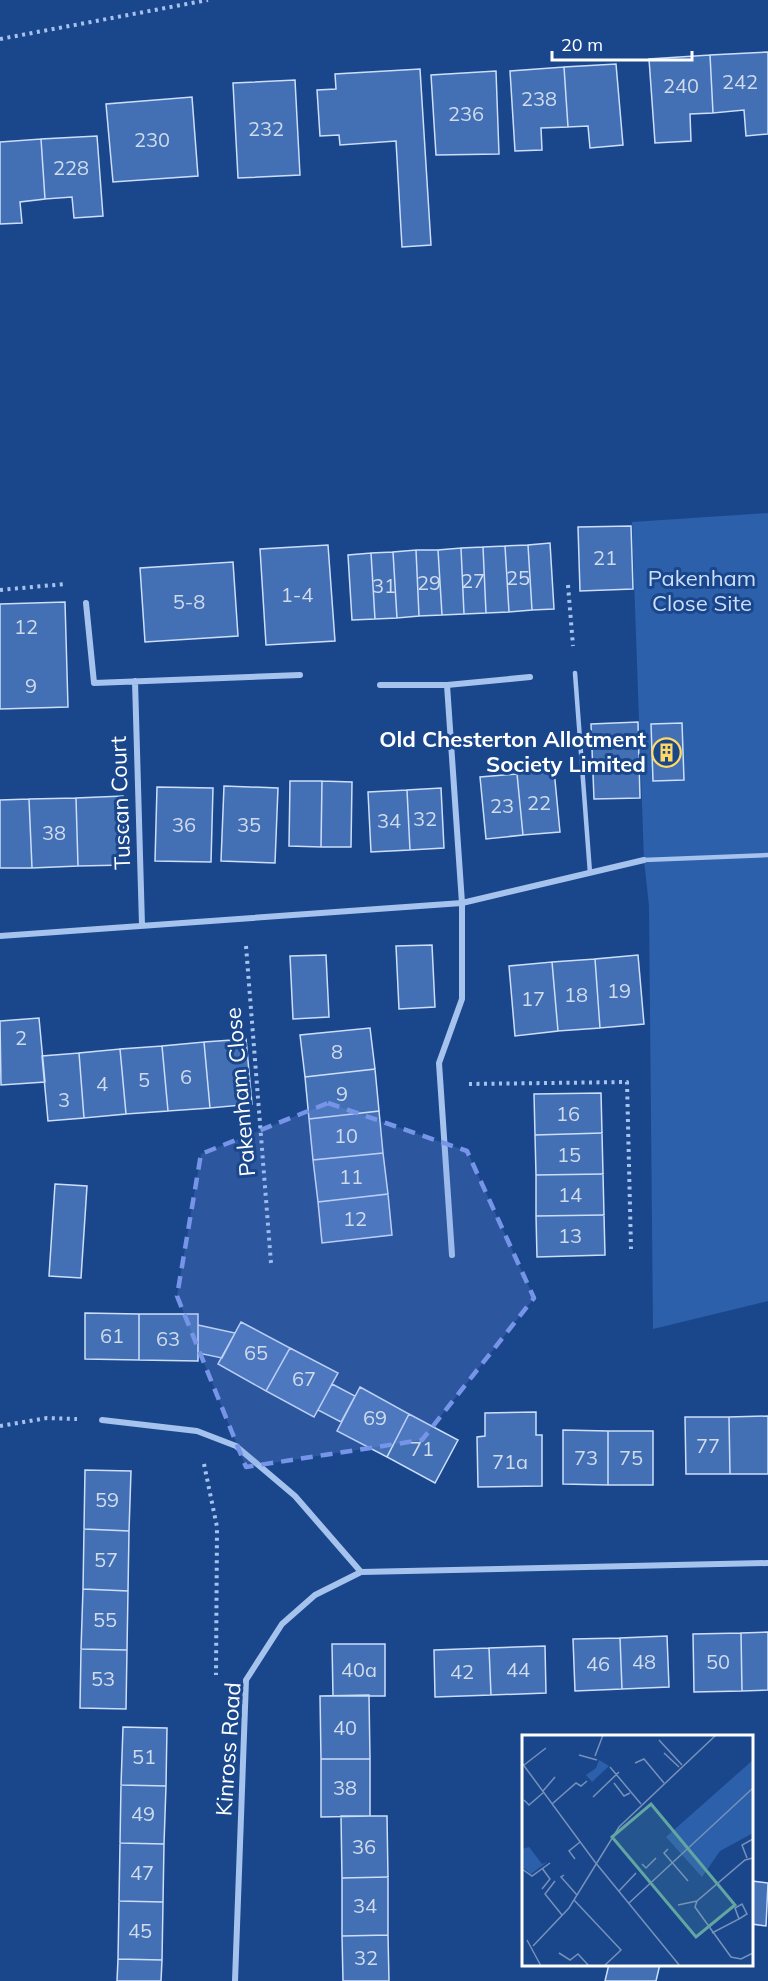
<svg xmlns="http://www.w3.org/2000/svg" width="768" height="1981" font-family="Mulish,sans-serif">
<rect width="100%" height="100%" fill="#1a478c"/>
<path fill="#2d60ab" d="M 768,513 L 768,1301 L 653,1329 L 649,906 L 644,860 L 632,522 Z"/>
<path fill="#4370b5" stroke="#ccdefa" stroke-width="1.5" d="M 768,52 L 768,134 L 746,136 L 744,110 L 713,113 L 710,55 Z
M 710,55 L 713,113 L 690,114 L 691,141 L 655,143 L 649,59 Z
M 616,64 L 623,145 L 590,148 L 588,126 L 568,127 L 564,67 Z
M 564,67 L 568,127 L 541,128 L 542,150 L 515,151 L 510,71 Z
M 420,69 L 431,245 L 402,247 L 396,141 L 340,145 L 339,135 L 320,136 L 317,90 L 336,89 L 335,74 Z
M 496,71 L 499,154 L 436,155 L 431,75 Z
M 295,80 L 300,175 L 238,178 L 233,83 Z
M 192,97 L 198,176 L 113,182 L 106,104 Z
M 97,136 L 103,216 L 74,218 L 72,197 L 45,199 L 41,139 Z
M 41,139 L 45,199 L 20,202 L 22,223 L 0,224 L 0,142 Z
M 631,526 L 633,589 L 580,591 L 578,527 Z
M 550,543 L 554,609 L 532,610 L 528,545 Z
M 328,545 L 335,641 L 266,645 L 260,549 Z
M 528,545 L 532,610 L 509,612 L 505,546 Z
M 505,546 L 509,612 L 486,613 L 483,547 Z
M 483,547 L 486,613 L 464,614 L 461,548 Z
M 461,548 L 464,614 L 442,615 L 438,550 Z
M 416,550 L 419,616 L 397,618 L 393,552 Z
M 416,550 L 438,550 L 442,615 L 419,616 Z
M 393,552 L 397,618 L 375,619 L 371,553 Z
M 371,553 L 375,619 L 352,620 L 348,555 Z
M 233,562 L 238,636 L 145,642 L 140,568 Z
M 65,602 L 68,707 L 0,709 L 0,604 Z
M 638,722 L 640,798 L 594,799 L 591,724 Z
M 682,723 L 684,780 L 653,781 L 651,724 Z
M 554,770 L 560,832 L 523,835 L 517,774 Z
M 517,774 L 523,835 L 486,839 L 480,777 Z
M 290,781 L 322,781 L 321,847 L 289,846 Z
M 322,781 L 352,782 L 351,847 L 321,847 Z
M 224,786 L 278,788 L 275,863 L 221,861 Z
M 157,787 L 213,788 L 211,862 L 155,861 Z
M 441,788 L 444,848 L 410,850 L 407,790 Z
M 407,790 L 410,850 L 371,852 L 368,792 Z
M 123,796 L 125,865 L 78,866 L 76,798 Z
M 76,798 L 78,866 L 32,868 L 29,799 Z
M 29,799 L 32,868 L 0,868 L 0,800 Z
M 432,945 L 435,1007 L 399,1009 L 396,946 Z
M 326,955 L 329,1017 L 293,1019 L 290,956 Z
M 638,955 L 644,1024 L 600,1028 L 595,959 Z
M 595,959 L 600,1028 L 558,1031 L 552,962 Z
M 552,962 L 558,1031 L 515,1036 L 509,966 Z
M 39,1018 L 45,1082 L 1,1085 L 0,1021 Z
M 370,1028 L 375,1069 L 305,1077 L 300,1035 Z
M 246,1039 L 252,1104 L 210,1108 L 204,1042 Z
M 204,1042 L 210,1108 L 168,1111 L 162,1046 Z
M 162,1046 L 168,1111 L 126,1114 L 120,1049 Z
M 120,1049 L 126,1114 L 84,1118 L 79,1053 Z
M 79,1053 L 84,1118 L 48,1121 L 42,1056 Z
M 375,1069 L 379,1111 L 309,1119 L 305,1077 Z
M 601,1093 L 602,1133 L 535,1135 L 534,1094 Z
M 379,1111 L 383,1153 L 313,1160 L 309,1119 Z
M 602,1133 L 603,1174 L 536,1175 L 535,1135 Z
M 383,1153 L 388,1194 L 318,1202 L 313,1160 Z
M 603,1174 L 604,1215 L 536,1216 L 536,1175 Z
M 55,1184 L 87,1186 L 81,1278 L 49,1276 Z
M 388,1194 L 392,1235 L 322,1243 L 318,1202 Z
M 604,1215 L 605,1255 L 537,1257 L 536,1216 Z
M 85,1313 L 139,1314 L 139,1360 L 85,1359 Z
M 139,1314 L 198,1314 L 198,1361 L 139,1360 Z
M 241,1322 L 290,1348 L 266,1391 L 218,1364 Z
M 198,1325 L 235,1333 L 222,1358 L 198,1353 Z
M 290,1348 L 338,1373 L 314,1417 L 266,1391 Z
M 332,1384 L 355,1396 L 341,1422 L 318,1410 Z
M 360,1387 L 409,1414 L 387,1457 L 337,1431 Z
M 536,1412 L 536,1435 L 542,1435 L 542,1486 L 478,1487 L 477,1437 L 485,1436 L 485,1413 Z
M 409,1414 L 458,1440 L 435,1483 L 387,1457 Z
M 768,1416 L 768,1474 L 730,1474 L 729,1417 Z
M 685,1417 L 729,1417 L 730,1474 L 686,1474 Z
M 563,1430 L 608,1431 L 608,1485 L 563,1484 Z
M 608,1431 L 653,1431 L 653,1485 L 608,1485 Z
M 85,1470 L 131,1471 L 129,1531 L 84,1529 Z
M 84,1529 L 129,1531 L 128,1591 L 83,1589 Z
M 83,1589 L 128,1591 L 127,1650 L 81,1649 Z
M 768,1632 L 768,1690 L 742,1691 L 741,1633 Z
M 741,1633 L 742,1691 L 694,1692 L 693,1634 Z
M 667,1636 L 669,1687 L 622,1689 L 620,1638 Z
M 620,1638 L 622,1689 L 575,1691 L 573,1639 Z
M 332,1644 L 385,1644 L 385,1696 L 333,1696 Z
M 545,1646 L 546,1693 L 491,1695 L 489,1648 Z
M 489,1648 L 491,1695 L 435,1697 L 434,1650 Z
M 81,1649 L 127,1650 L 126,1709 L 80,1708 Z
M 369,1695 L 370,1759 L 321,1759 L 320,1696 Z
M 123,1727 L 167,1728 L 166,1786 L 121,1785 Z
M 321,1759 L 370,1759 L 370,1816 L 321,1817 Z
M 121,1785 L 166,1786 L 164,1844 L 120,1843 Z
M 341,1816 L 387,1816 L 388,1877 L 342,1878 Z
M 120,1843 L 164,1844 L 163,1902 L 119,1901 Z
M 388,1877 L 388,1935 L 342,1936 L 342,1878 Z
M 752,1881 L 768,1883 L 766,1926 L 752,1924 Z
M 119,1901 L 163,1902 L 162,1960 L 118,1959 Z
M 388,1935 L 389,1981 L 343,1981 L 342,1936 Z
M 118,1959 L 162,1960 L 161,1981 L 117,1981 Z
M 609,1964 L 660,1964 L 656,1981 L 605,1981 Z"/>
<g fill="none" stroke-linecap="round" stroke-linejoin="round">
<path stroke="#a6c3ee" stroke-width="4" stroke-dasharray="3 4.5" stroke-linecap="butt" d="M 0,39 L 208,0
M 568,585 L 573,646
M 0,590 L 65,584
M 246,946 L 271,1263
M 469,1084 L 627,1082 L 631,1249
M 0,1426 L 47,1418 L 77,1419
M 204,1464 L 217,1527 L 216,1675"/>
<path stroke="#a6c3ee" stroke-width="4.5" d="M 575,673 L 590,873
M 644,860 L 768,855"/>
<path stroke="#a6c3ee" stroke-width="6" d="M 86,603 L 94,683 L 300,675
M 135,681 L 142,925
M 380,685 L 447,685
M 0,936 L 462,903 L 644,860
M 452,1255 L 439,1063 L 462,999 L 462,903 L 447,685 L 530,677
M 102,1420 L 197,1431 L 236,1446 L 295,1496 L 361,1572
M 235,1981 L 246,1680 L 282,1624 L 315,1595 L 361,1572 L 768,1563"/>
</g>
<path fill="#7795e8" fill-opacity="0.2" stroke="#7795e8" stroke-width="4.5" stroke-dasharray="12 8" stroke-linejoin="round" d="M 328,1103 L 467,1151 L 534,1298 L 422,1440 L 246,1467 L 177,1296 L 201,1154 Z"/>
<defs>
<symbol id="building-ring" viewBox="-11 -11 22 22"><circle r="9.5" fill="#1a478c" stroke="#ffd962" stroke-width="1.5"/><path d="M-4-6H4V6H1V3H-1V6H-4ZM-2.5-4.3h1.7v1.8h-1.7ZM.8-4.3h1.7v1.8H.8ZM-2.5-1h1.7V.8h-1.7ZM.8-1h1.7V.8H.8Z" fill="#ffd962"/></symbol>
</defs>
<g fill-rule="evenodd">
<use href="#building-ring" x="650" y="736" width="33" height="33"/>
</g>
<g text-anchor="middle" stroke-width="6" stroke-linejoin="round" paint-order="stroke">
<g font-size="20" fill="#d0dbec">
<text x="740" y="89">242</text>
<text x="681" y="93">240</text>
<text x="539" y="106">238</text>
<text x="466" y="121">236</text>
<text x="266" y="136">232</text>
<text x="152" y="147">230</text>
<text x="71" y="175">228</text>
<text x="605" y="565">21</text>
<text x="518" y="585">25</text>
<text x="473" y="588">27</text>
<text x="429" y="590">29</text>
<text x="384" y="593">31</text>
<text x="297" y="602">1-4</text>
<text x="189" y="609">5-8</text>
<text x="26" y="634">12</text>
<text x="31" y="693">9</text>
<text x="539" y="810">22</text>
<text x="502" y="813">23</text>
<text x="425" y="826">32</text>
<text x="389" y="828">34</text>
<text x="184" y="832">36</text>
<text x="249" y="832">35</text>
<text x="54" y="840">38</text>
<text x="619" y="998">19</text>
<text x="576" y="1002">18</text>
<text x="533" y="1006">17</text>
<text x="21" y="1045">2</text>
<text x="337" y="1059">8</text>
<text x="186" y="1084">6</text>
<text x="144" y="1087">5</text>
<text x="102" y="1091">4</text>
<text x="342" y="1101">9</text>
<text x="64" y="1107">3</text>
<text x="568" y="1121">16</text>
<text x="346" y="1143">10</text>
<text x="569" y="1162">15</text>
<text x="351" y="1184">11</text>
<text x="570" y="1202">14</text>
<text x="355" y="1226">12</text>
<text x="570" y="1243">13</text>
<text x="112" y="1343">61</text>
<text x="168" y="1346">63</text>
<text x="256" y="1360">65</text>
<text x="304" y="1386">67</text>
<text x="375" y="1425">69</text>
<text x="708" y="1453">77</text>
<text x="422" y="1456">71</text>
<text x="586" y="1465">73</text>
<text x="631" y="1465">75</text>
<text x="510" y="1469">71a</text>
<text x="107" y="1507">59</text>
<text x="106" y="1567">57</text>
<text x="105" y="1627">55</text>
<text x="644" y="1669">48</text>
<text x="718" y="1669">50</text>
<text x="598" y="1671">46</text>
<text x="359" y="1677">40a</text>
<text x="518" y="1677">44</text>
<text x="462" y="1679">42</text>
<text x="103" y="1686">53</text>
<text x="345" y="1735">40</text>
<text x="144" y="1764">51</text>
<text x="345" y="1795">38</text>
<text x="143" y="1821">49</text>
<text x="364" y="1854">36</text>
<text x="142" y="1880">47</text>
<text x="365" y="1913">34</text>
<text x="140" y="1938">45</text>
<text x="366" y="1965">32</text>
</g>
<g font-size="22" fill="#ccdefa" stroke="#1a478c">
<text x="702" y="586">Pakenham<tspan x="702" dy="25">Close Site</tspan></text>
</g>
<g font-size="22" font-weight="bold" fill="#fff" stroke="#1a478c" text-anchor="end">
<text x="646" y="747">Old Chesterton Allotment<tspan x="646" dy="25">Society Limited</tspan></text>
</g>
<g font-size="22" fill="#fff" stroke="#1a478c">
<text transform="translate(120 803) rotate(-92)" y="8">Tuscan Court</text>
<text transform="translate(240 1092) rotate(-95)" y="8">Pakenham Close</text>
<text transform="translate(228 1749) rotate(-86)" y="8">Kinross Road</text>
</g>
</g>
<g transform="translate(522 1735)">
<rect width="231" height="231" fill="#1a478c"/>
<path d="M 77,25 L 87,31 L 70,47 L 64,40 L 74,33 ZM 231,25 L 231,98 L 198,116 L 180,142 L 144,102 ZM 7,112 L 20,129 L 25,127 L 9,139 L 0,132 L 0,114 Z" fill="#2d60ab"/>
<path fill="none" stroke="#7691ba" stroke-width="1.5" d="M 137,5 L 160,30M 142,18 L 157,32M 57,20 L 75,25M 73,21 L 81,0M 0,28 L 73,127 L 158,231M 113,28 L 122,24 L 142,48M 2,30 L 24,13M 88,32 L 119,69M 92,48 L 102,61 L 108,58M 21,56 L 33,42M 71,62 L 97,37M 2,65 L 7,70 L 22,57M 30,69 L 54,48 L 59,51 L 65,46M 146,114 L 142,118 L 166,146M 225,123 L 220,110 L 231,104M 231,123 L 223,125 L 175,166 L 173,172 L 209,222 L 219,224 L 231,218M 53,124 L 47,116 L 58,107M 120,129 L 124,133 L 134,123M 0,134 L 10,141 L 28,128M 42,140 L 39,142 L 55,160M 33,146 L 23,159 L 40,180M 20,154 L 28,144 L 20,133M 97,156 L 114,138M 52,165 L 99,215 L 82,231M 107,168 L 231,53M 156,170 L 175,166M 190,198 L 217,184 L 213,173 L 220,169 L 225,179 L 217,184M 5,205 L 19,231M 11,211 L 47,173 L 97,92 L 194,0M 37,218 L 48,225 L 56,219 L 67,231"/>
<path fill="#63a6a1" fill-opacity="0.15" stroke="#63a6a1" stroke-width="3" d="M 129,69 L 213,170 L 174,202 L 90,102 Z"/>
<rect width="231" height="231" fill="none" stroke="#fff" stroke-width="3"/>
</g>
<path d="M552 51v9h140v-9" fill="none" stroke="#ffffff" stroke-width="3"/>
<text x="561" y="51" font-size="18" fill="#ffffff" stroke="#1a478c" stroke-width="4.5" paint-order="stroke">20 m</text>
</svg>
